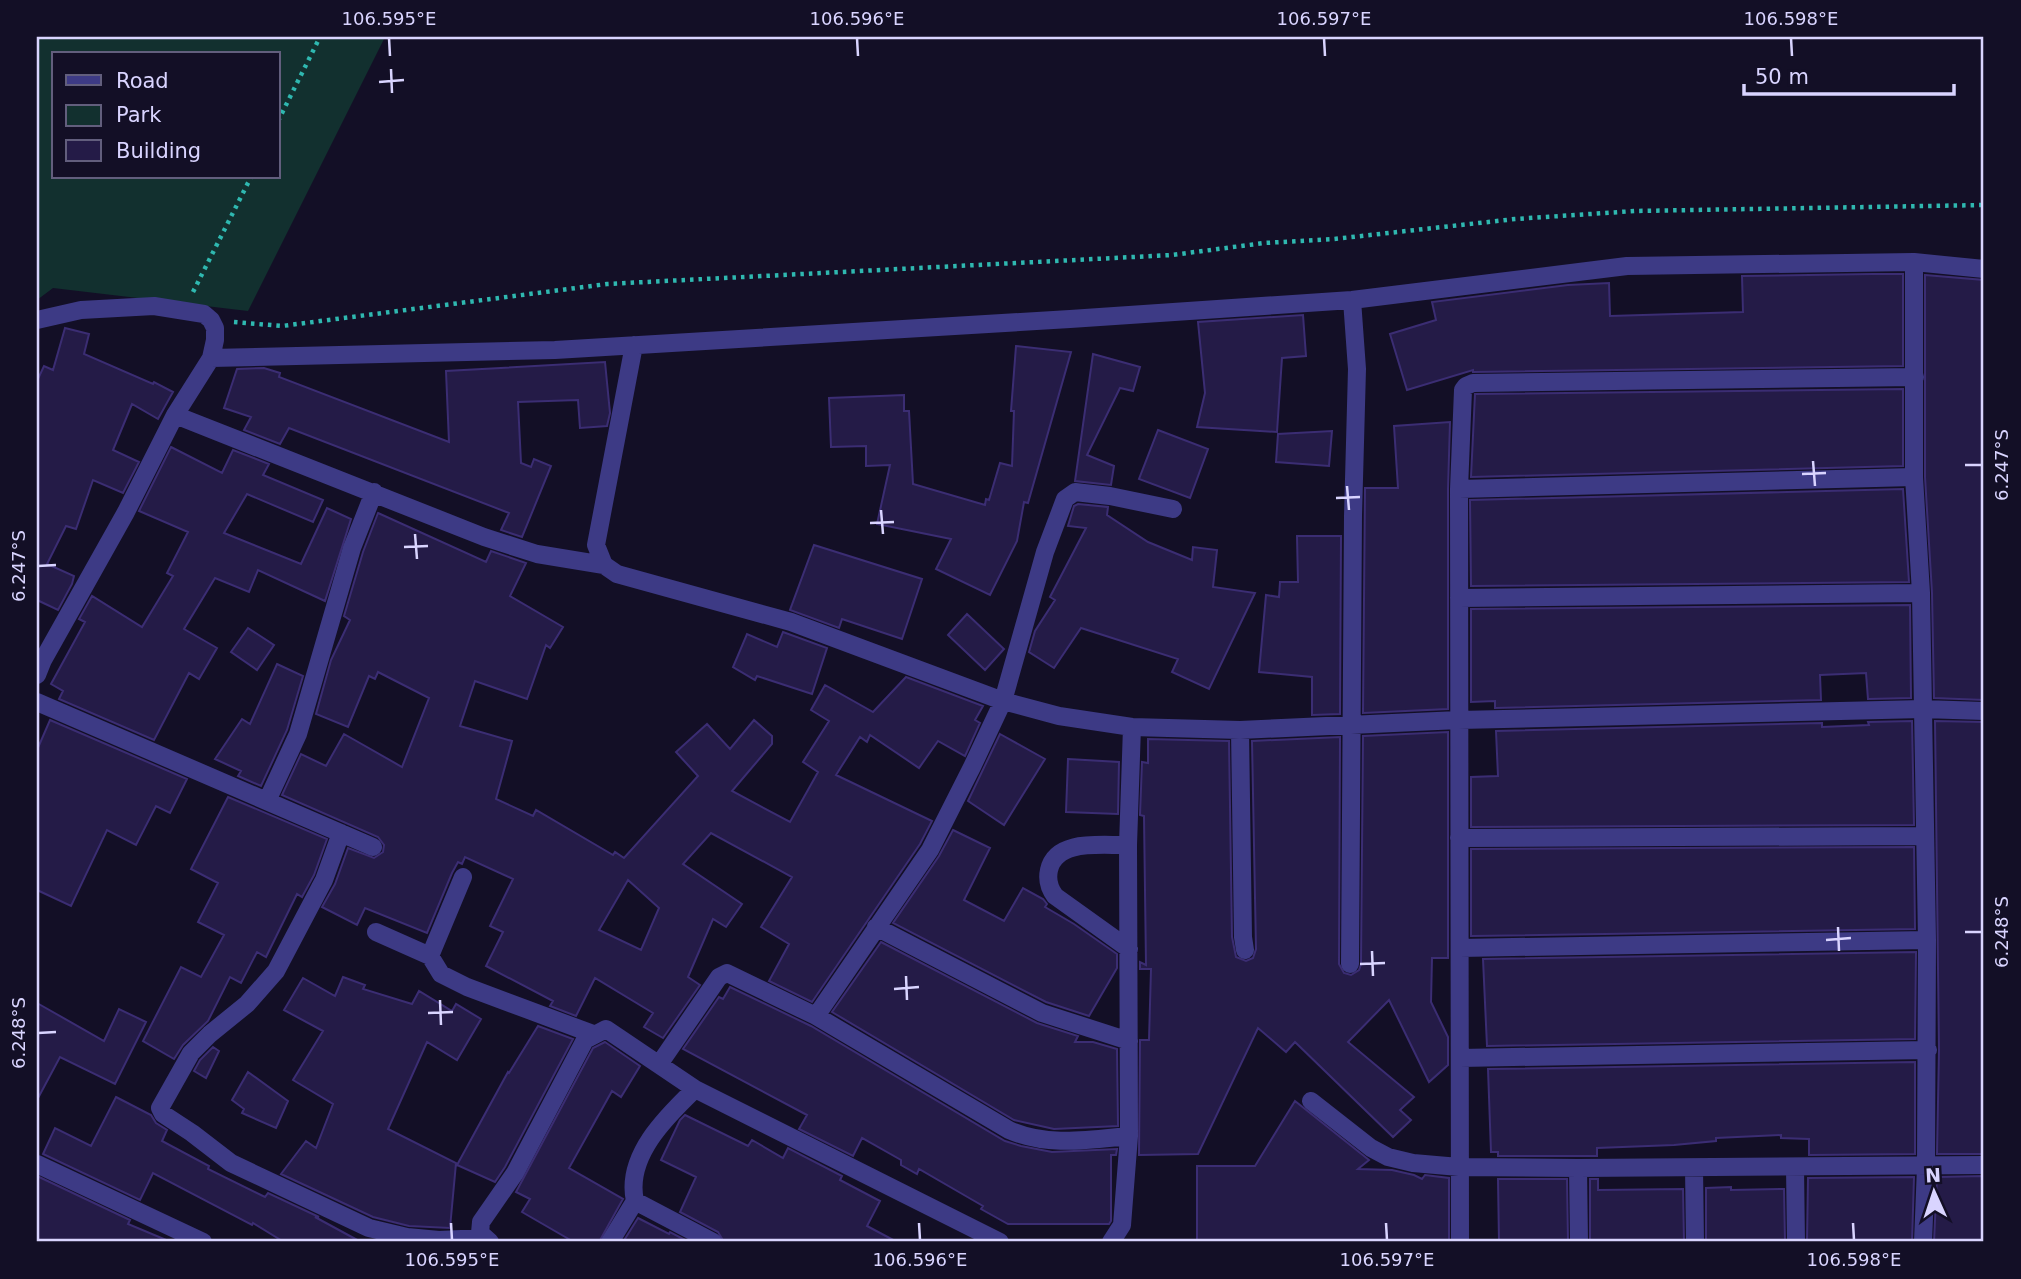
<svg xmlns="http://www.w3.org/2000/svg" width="2021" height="1279" font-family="'DejaVu Sans',sans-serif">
<rect width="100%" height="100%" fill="#130f26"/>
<path fill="#12302f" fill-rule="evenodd" d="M 37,37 L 385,37 L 248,311 L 53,288 L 37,300 ZM 54,54 L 278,54 L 278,177 L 54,177 Z"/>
<path fill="#241b47" stroke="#3b2d73" stroke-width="2" fill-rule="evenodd" d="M 1872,274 L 1903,274 L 1903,366 L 1473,372 L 1473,370 L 1407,390 L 1390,334 L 1436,320 L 1432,302 L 1568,285 L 1609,283 L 1610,316 L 1743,312 L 1742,276 Z
M 1925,275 L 1984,280 L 1984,700 L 1934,698 L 1932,593 L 1925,477 Z
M 1303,315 L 1306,356 L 1282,358 L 1277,432 L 1197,427 L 1205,393 L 1198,322 Z
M 65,328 L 89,334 L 84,354 L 153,384 L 154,382 L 173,392 L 158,419 L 132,404 L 113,450 L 139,462 L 123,493 L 93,480 L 76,529 L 66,526 L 47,564 L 74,576 L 72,584 L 58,610 L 37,600 L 37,381 L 44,366 L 53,370 Z
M 1016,346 L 1071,352 L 1028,503 L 1024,502 L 1017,541 L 990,595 L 936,569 L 951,539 L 877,524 L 890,465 L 866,466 L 866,446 L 831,447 L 829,398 L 904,395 L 904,411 L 909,411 L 913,484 L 985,505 L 986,499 L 989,500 L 1000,463 L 1012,466 L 1014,411 L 1011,411 Z
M 1093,354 L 1140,367 L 1133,391 L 1120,388 L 1087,455 L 1114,466 L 1111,485 L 1075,481 Z
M 605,362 L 610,413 L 607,426 L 580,428 L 578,400 L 518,402 L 521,463 L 531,467 L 534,459 L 551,466 L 522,537 L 501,530 L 509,513 L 289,428 L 280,444 L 244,430 L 251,417 L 224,408 L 237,369 L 264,368 L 280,373 L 279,377 L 449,442 L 446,371 Z
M 1903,389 L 1903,466 L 1471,477 L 1475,394 Z
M 1450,422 L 1448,489 L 1448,709 L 1363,713 L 1365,488 L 1398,488 L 1394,426 Z
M 1158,430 L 1208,449 L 1190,498 L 1139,479 Z
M 1332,431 L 1329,466 L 1276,462 L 1278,434 Z
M 171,447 L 222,473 L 233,450 L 269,464 L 263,475 L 323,500 L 313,522 L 247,494 L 224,533 L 301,564 L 327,508 L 351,519 L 325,601 L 258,570 L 249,592 L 215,578 L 184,629 L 217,648 L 199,679 L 189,673 L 154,740 L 59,699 L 63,691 L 51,684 L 85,622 L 79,619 L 92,596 L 142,627 L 173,576 L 167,573 L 188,532 L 139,511 Z
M 1903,489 L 1909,582 L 1471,586 L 1470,500 Z
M 1078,504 L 1108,507 L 1107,515 L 1148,542 L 1192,560 L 1193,547 L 1217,550 L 1213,587 L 1255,593 L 1209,689 L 1172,672 L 1178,659 L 1081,628 L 1054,668 L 1029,652 L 1035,631 L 1055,600 L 1050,597 L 1086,528 L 1068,526 L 1074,506 Z
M 378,513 L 486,562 L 491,551 L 526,563 L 510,596 L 563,627 L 550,648 L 546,645 L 527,699 L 475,681 L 460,726 L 512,741 L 496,799 L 533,816 L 536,810 L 613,855 L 615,852 L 624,858 L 698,776 L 676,752 L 707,724 L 730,749 L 754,720 L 772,736 L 772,744 L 732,791 L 790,822 L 818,772 L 803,762 L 829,721 L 811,710 L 825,685 L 873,712 L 906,677 L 983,706 L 975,720 L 980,723 L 965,756 L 938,741 L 919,768 L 870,735 L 867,742 L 860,737 L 836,775 L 932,821 L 920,844 L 812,1002 L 769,981 L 789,944 L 761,927 L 792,877 L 711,833 L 683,864 L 742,904 L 726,927 L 713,919 L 688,977 L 700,985 L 663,1038 L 644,1027 L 653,1013 L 595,978 L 576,1016 L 550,1006 L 553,1001 L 486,966 L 503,932 L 490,926 L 513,879 L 465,857 L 462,864 L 458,862 L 452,873 L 427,933 L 365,908 L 357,925 L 322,907 L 335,884 L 348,848 L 374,858 L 383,852 L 384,845 L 378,837 L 282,795 L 301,754 L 326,766 L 344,734 L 402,767 L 429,698 L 378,672 L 375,679 L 369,676 L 348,727 L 316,714 L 331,660 L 350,620 L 344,616 L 363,552 ZM 628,880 L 659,908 L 641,950 L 599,930 Z
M 1297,536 L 1341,536 L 1340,714 L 1312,715 L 1312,677 L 1259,672 L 1266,595 L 1279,597 L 1280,582 L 1298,582 Z
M 814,545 L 922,579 L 902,639 L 842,619 L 839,628 L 790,610 Z
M 1910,605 L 1911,698 L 1868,699 L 1866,673 L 1820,675 L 1821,700 L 1495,708 L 1495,701 L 1471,702 L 1471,609 Z
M 967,614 L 1004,649 L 985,670 L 948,635 Z
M 248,628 L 274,645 L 257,670 L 231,652 Z
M 783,632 L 827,648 L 812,694 L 757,676 L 755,680 L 733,667 L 747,634 L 777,647 Z
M 277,664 L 303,676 L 287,730 L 261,786 L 238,776 L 241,771 L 215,759 L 242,719 L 250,724 Z
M 50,720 L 187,779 L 170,813 L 156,806 L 136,845 L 107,830 L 71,906 L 37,890 L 37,750 Z
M 1912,721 L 1914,825 L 1471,827 L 1471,777 L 1498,776 L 1496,731 L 1822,723 L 1822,727 L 1869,725 L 1868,722 Z
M 1935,721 L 1984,722 L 1984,1154 L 1937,1154 L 1939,1050 Z
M 1448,732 L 1448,958 L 1432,958 L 1431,1002 L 1448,1037 L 1448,1065 L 1429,1082 L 1389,1000 L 1348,1042 L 1414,1097 L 1400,1110 L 1411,1120 L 1393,1137 L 1295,1042 L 1286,1052 L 1258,1028 L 1198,1154 L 1139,1155 L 1140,1040 L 1149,1040 L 1151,969 L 1140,969 L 1140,962 L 1146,965 L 1144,816 L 1140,815 L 1142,762 L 1148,763 L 1148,739 L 1229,741 L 1232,937 L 1236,957 L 1246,961 L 1253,958 L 1256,949 L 1252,741 L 1340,737 L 1339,964 L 1344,973 L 1351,975 L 1359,970 L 1361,964 L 1363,736 Z
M 1000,734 L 1045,759 L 1004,825 L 968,801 Z
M 1068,759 L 1119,762 L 1118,814 L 1066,812 Z
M 228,797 L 327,839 L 314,875 L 302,897 L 297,894 L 266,957 L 257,952 L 241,983 L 230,977 L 208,1021 L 183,1045 L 174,1059 L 143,1041 L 181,967 L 201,977 L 224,935 L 198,922 L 218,883 L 191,869 Z
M 953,830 L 990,848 L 964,900 L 1004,921 L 1023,888 L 1043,899 L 1047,904 L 1045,907 L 1074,924 L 1117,954 L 1117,968 L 1089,1016 L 1046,1002 L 893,923 L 939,856 Z
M 1914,847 L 1915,929 L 1471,936 L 1471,849 Z
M 881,942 L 1037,1023 L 1078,1036 L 1075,1042 L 1093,1042 L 1117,1049 L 1118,1126 L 1054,1129 L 1014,1120 L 832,1012 Z
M 1916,952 L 1915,1039 L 1487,1046 L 1483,959 Z
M 343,977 L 365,985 L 363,989 L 412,1004 L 419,991 L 452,1011 L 456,1004 L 481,1019 L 457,1060 L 427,1042 L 388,1129 L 456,1163 L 450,1228 L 409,1226 L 373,1217 L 281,1174 L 306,1141 L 316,1148 L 333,1104 L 293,1080 L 323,1031 L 284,1010 L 303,978 L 335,996 Z
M 730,987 L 811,1026 L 1005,1141 L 1021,1146 L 1052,1152 L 1117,1149 L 1116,1155 L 1111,1155 L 1111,1221 L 1109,1224 L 1008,1224 L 981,1209 L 983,1206 L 964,1195 L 919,1169 L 917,1174 L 901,1165 L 901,1160 L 862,1138 L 853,1156 L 799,1129 L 807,1115 L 683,1049 L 719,997 L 723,999 Z
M 37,1003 L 104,1041 L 119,1009 L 146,1022 L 115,1084 L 60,1057 L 37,1100 Z
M 538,1026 L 573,1039 L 505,1167 L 495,1182 L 457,1165 L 508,1072 L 509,1073 Z
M 605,1042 L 640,1066 L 621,1097 L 612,1091 L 569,1168 L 623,1199 L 599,1242 L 574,1242 L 522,1212 L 530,1199 L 516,1192 L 593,1048 Z
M 213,1047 L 219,1051 L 206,1078 L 194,1071 L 200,1060 Z
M 1915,1062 L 1915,1154 L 1809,1155 L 1809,1139 L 1781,1138 L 1781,1135 L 1716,1138 L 1716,1141 L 1674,1145 L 1597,1148 L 1597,1156 L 1498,1156 L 1498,1152 L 1491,1152 L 1488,1069 Z
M 248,1072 L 288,1101 L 276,1128 L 242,1113 L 244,1109 L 232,1100 Z
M 116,1097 L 151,1115 L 156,1123 L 167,1130 L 162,1141 L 209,1166 L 208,1169 L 265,1197 L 268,1193 L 319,1217 L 315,1217 L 361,1242 L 284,1242 L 253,1223 L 252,1225 L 153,1173 L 140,1200 L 43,1154 L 55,1128 L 91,1146 Z
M 1295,1101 L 1369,1160 L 1358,1169 L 1392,1170 L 1414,1175 L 1422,1179 L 1425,1175 L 1449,1178 L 1449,1242 L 1197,1242 L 1197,1166 L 1255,1166 Z
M 685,1115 L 748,1146 L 752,1140 L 783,1158 L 788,1148 L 842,1176 L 840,1180 L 880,1201 L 867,1226 L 897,1242 L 724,1242 L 718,1232 L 680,1212 L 696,1177 L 661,1160 L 680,1120 Z
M 37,1176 L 130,1220 L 128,1224 L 171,1242 L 37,1242 Z
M 1984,1176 L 1984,1242 L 1934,1242 L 1937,1177 Z
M 1914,1177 L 1912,1242 L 1807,1242 L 1808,1178 Z
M 1498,1179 L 1567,1179 L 1568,1242 L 1499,1242 Z
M 1590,1179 L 1598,1179 L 1598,1190 L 1683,1189 L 1684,1242 L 1590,1242 Z
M 1731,1187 L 1731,1190 L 1784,1189 L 1785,1242 L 1706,1242 L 1706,1188 Z
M 638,1218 L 669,1234 L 670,1232 L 689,1242 L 623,1242 Z"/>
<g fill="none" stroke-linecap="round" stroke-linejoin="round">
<path stroke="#2fb8b0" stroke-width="4.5" stroke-dasharray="3.5 5" stroke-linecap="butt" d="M 278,121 L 320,37
M 193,292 L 251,177
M 234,322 L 282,326 L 607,284 L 1172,255 L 1264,243 L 1334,239 L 1515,219 L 1635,211 L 1984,205"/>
<path stroke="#3d3a85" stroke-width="18" d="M 1914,262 L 1914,477 L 1921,593 L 1927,940 L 1926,1167 L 1923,1242
M 37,320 L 81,310 L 154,306 L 204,314 L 211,320 L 215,328 L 215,340 L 211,358 L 175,415 L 126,512 L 43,660 L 37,675
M 634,345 L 596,545 L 604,565 L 617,574 L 791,622 L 1003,701 L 1059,716 L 1132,727 L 1240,730 L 1459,720 L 1923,709 L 1984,711
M 211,358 L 555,350 L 1070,319 L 1352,300 L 1627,266 L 1914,262 L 1984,269
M 175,415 L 484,537 L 537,554 L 604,565
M 1459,489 L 1914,477
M 1459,598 L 1921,593
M 37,702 L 373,847
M 1240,730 L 1243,937 L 1245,950
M 267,801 L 298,734 L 352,548 L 374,492
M 341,833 L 324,880 L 276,971 L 247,1004 L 210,1034 L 191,1053 L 160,1108 L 163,1114 L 192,1133 L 231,1163 L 369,1228 L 407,1237 L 439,1240 L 484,1238
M 1459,838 L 1925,836
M 1128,845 C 1103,846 1056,838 1049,870 C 1047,879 1049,888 1055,896 L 1129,949
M 463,877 L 430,956 L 441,974 L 467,987 L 593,1034
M 876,927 L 1042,1013 L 1129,1041
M 376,932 L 430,956
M 1460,948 L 1927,940
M 1350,964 L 1353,516 L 1357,369 L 1352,300
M 816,1016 L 930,850 L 972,767 L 1003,701 L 1045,552 L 1065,499 L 1075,492 L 1110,496 L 1173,509
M 1460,1058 L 1928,1050
M 660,1063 L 719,977 L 727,973 L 816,1016 L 1009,1130 C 1048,1147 1087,1140 1129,1136
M 695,1089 C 667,1116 625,1156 635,1201 L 713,1242
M 1311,1101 L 1371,1148 L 1388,1157 L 1413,1163 L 1459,1167 L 1578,1168 L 1984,1165
M 37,1164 L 203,1242
M 1795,1167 L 1796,1242
M 1578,1168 L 1579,1242
M 1694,1168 L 1695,1242
M 490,1242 L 480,1233 L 481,1222 L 515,1173 L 585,1040 L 606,1029 L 695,1089 L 1000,1242
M 610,1242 L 635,1201
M 1111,1242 L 1122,1225 L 1129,1136 L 1128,845 L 1132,727
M 1460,1242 L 1459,489 L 1463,390 L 1466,386 L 1473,383 L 1915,377"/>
</g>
<path fill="none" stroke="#d9d4ff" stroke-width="2.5" d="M 389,38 L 390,56M 857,38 L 858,56M 1324,38 L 1325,56M 1791,38 L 1792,56M 391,69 L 392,93M 379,82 L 404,80M 1813,461 L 1815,486M 1965,465 L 1982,465M 1802,474 L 1826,473M 1347,486 L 1349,510M 1336,498 L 1360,497M 881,510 L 883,534M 870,523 L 894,522M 415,534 L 417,559M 404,547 L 428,546M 38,566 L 56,565M 1838,927 L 1839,951M 1965,932 L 1982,932M 1826,940 L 1851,938M 1372,951 L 1373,976M 1360,964 L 1385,963M 906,976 L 907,1000M 894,989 L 919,987M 440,1000 L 441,1025M 428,1013 L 453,1012M 38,1033 L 56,1032M 451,1223 L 452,1240M 919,1223 L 920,1240M 1386,1223 L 1387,1240M 1853,1223 L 1854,1240"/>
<rect width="2021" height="1279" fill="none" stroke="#130f26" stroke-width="77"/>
<rect x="52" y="52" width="228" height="126" fill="#130f26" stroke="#625e7d" stroke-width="2"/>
<rect x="66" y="75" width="35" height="10" fill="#3d3a85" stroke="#625e7d" stroke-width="2"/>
<text x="116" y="88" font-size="21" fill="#d9d4ff">Road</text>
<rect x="66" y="105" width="35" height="21" fill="#12302f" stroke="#625e7d" stroke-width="2"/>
<text x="116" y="122" font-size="21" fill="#d9d4ff">Park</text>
<rect x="66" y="140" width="35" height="21" fill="#241b47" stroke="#625e7d" stroke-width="2"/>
<text x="116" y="158" font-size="21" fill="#d9d4ff">Building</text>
<g transform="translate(1934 1192) rotate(357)" stroke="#130f26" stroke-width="5" paint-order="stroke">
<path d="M0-5L12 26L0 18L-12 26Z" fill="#d9d4ff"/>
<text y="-10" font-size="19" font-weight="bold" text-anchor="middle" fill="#d9d4ff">N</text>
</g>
<path d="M1744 84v10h210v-10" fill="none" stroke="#d9d4ff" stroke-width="3.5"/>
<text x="1755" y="84" font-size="21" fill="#d9d4ff" stroke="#130f26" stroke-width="5" paint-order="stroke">50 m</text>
<rect x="38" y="38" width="1944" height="1202" fill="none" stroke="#d9d4ff" stroke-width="2.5"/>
<g font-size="18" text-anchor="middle" fill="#d9d4ff">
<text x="389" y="25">106.595°E</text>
<text x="857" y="25">106.596°E</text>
<text x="1324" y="25">106.597°E</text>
<text x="1791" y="25">106.598°E</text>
<text transform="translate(2002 465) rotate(-90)" y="6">6.247°S</text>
<text transform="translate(19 566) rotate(-90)" y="6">6.247°S</text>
<text transform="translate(2002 932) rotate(-90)" y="6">6.248°S</text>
<text transform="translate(19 1033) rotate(-90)" y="6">6.248°S</text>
<text x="452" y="1266">106.595°E</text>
<text x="920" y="1266">106.596°E</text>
<text x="1387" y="1266">106.597°E</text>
<text x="1854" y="1266">106.598°E</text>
</g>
</svg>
